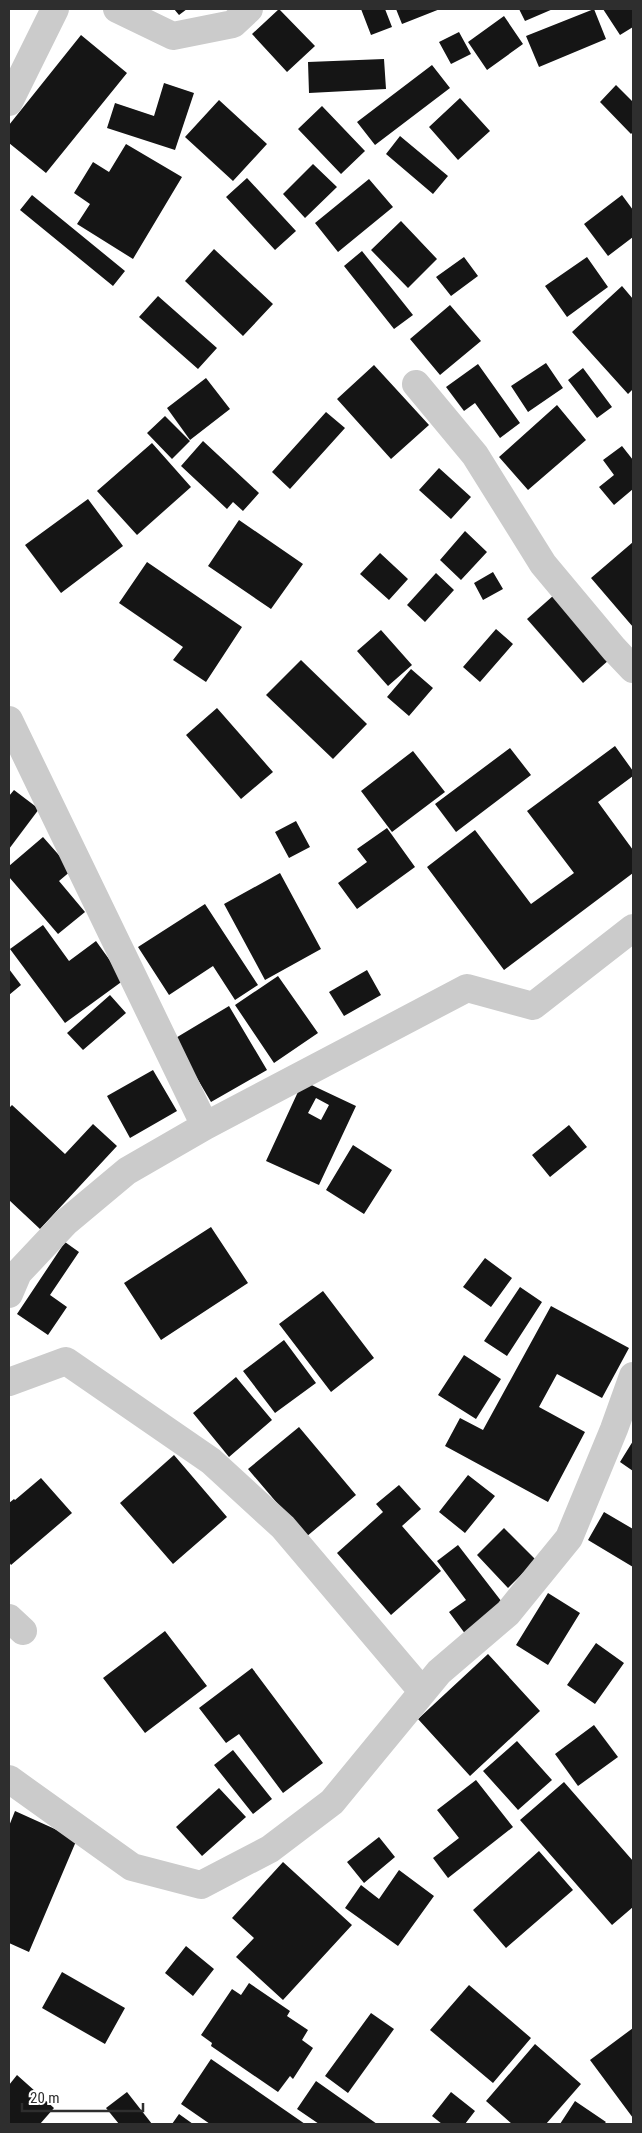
<svg xmlns="http://www.w3.org/2000/svg" width="642" height="2133" font-family="'Roboto Condensed',sans-serif">
<rect width="100%" height="100%" fill="#fff"/>
<path fill="#151515" fill-rule="evenodd" d="M 174,9 L 187,9 L 179,15 Z
M 279,9 L 315,46 L 287,72 L 252,34 Z
M 361,9 L 385,9 L 392,27 L 371,35 Z
M 396,9 L 440,9 L 402,24 Z
M 519,9 L 553,9 L 525,21 Z
M 594,9 L 606,39 L 539,67 L 526,36 Z
M 603,9 L 633,9 L 633,27 L 620,35 Z
M 504,16 L 523,44 L 487,70 L 468,42 Z
M 459,32 L 471,54 L 451,64 L 439,42 Z
M 81,35 L 127,73 L 46,173 L 9,143 L 9,125 Z
M 384,59 L 386,89 L 309,93 L 308,62 Z
M 432,65 L 450,88 L 375,145 L 357,122 Z
M 164,83 L 194,93 L 175,150 L 107,128 L 115,103 L 154,116 Z
M 616,85 L 633,102 L 633,132 L 631,134 L 600,102 Z
M 460,98 L 490,131 L 458,160 L 429,127 Z
M 219,100 L 267,144 L 233,181 L 185,137 Z
M 322,106 L 365,151 L 341,174 L 298,129 Z
M 400,136 L 448,176 L 433,194 L 386,154 Z
M 126,144 L 182,177 L 133,259 L 77,224 L 90,204 L 74,193 L 93,162 L 109,172 Z
M 313,164 L 337,187 L 305,218 L 283,194 Z
M 247,178 L 296,231 L 275,250 L 226,197 Z
M 369,179 L 393,207 L 338,252 L 315,223 Z
M 32,195 L 125,271 L 113,286 L 20,210 Z
M 622,195 L 633,210 L 633,237 L 608,256 L 584,224 Z
M 401,221 L 437,259 L 408,288 L 371,250 Z
M 214,249 L 273,304 L 243,336 L 185,281 Z
M 362,251 L 413,315 L 394,329 L 344,266 Z
M 464,257 L 478,276 L 451,296 L 436,277 Z
M 587,257 L 608,287 L 567,317 L 545,286 Z
M 622,286 L 633,299 L 633,389 L 628,394 L 572,332 Z
M 158,296 L 217,348 L 198,369 L 139,317 Z
M 450,305 L 481,341 L 440,375 L 410,339 Z
M 546,363 L 563,388 L 528,412 L 511,386 Z
M 478,364 L 520,423 L 500,438 L 475,403 L 464,411 L 446,387 Z
M 374,365 L 429,425 L 391,459 L 337,399 Z
M 583,368 L 612,407 L 597,418 L 568,380 Z
M 206,378 L 230,409 L 190,440 L 167,408 Z
M 557,405 L 586,440 L 528,490 L 499,457 Z
M 326,412 L 345,428 L 290,489 L 272,472 Z
M 165,416 L 190,441 L 172,459 L 147,433 Z
M 203,441 L 259,493 L 243,511 L 233,502 L 227,509 L 181,466 Z
M 152,443 L 191,487 L 137,535 L 97,491 Z
M 622,446 L 633,460 L 633,489 L 614,505 L 599,487 L 614,475 L 603,460 Z
M 439,468 L 471,497 L 451,519 L 419,490 Z
M 88,499 L 123,546 L 61,593 L 25,545 Z
M 239,520 L 303,564 L 271,609 L 208,566 Z
M 465,531 L 487,552 L 461,580 L 440,560 Z
M 633,542 L 633,627 L 591,578 Z
M 380,553 L 408,579 L 389,600 L 360,574 Z
M 147,562 L 242,627 L 206,682 L 173,660 L 183,647 L 119,603 Z
M 493,572 L 503,589 L 483,600 L 474,583 Z
M 436,573 L 454,590 L 425,622 L 407,605 Z
M 554,595 L 610,659 L 583,683 L 527,619 Z
M 496,629 L 513,644 L 480,682 L 463,667 Z
M 381,630 L 412,665 L 388,686 L 357,651 Z
M 301,660 L 367,724 L 333,759 L 266,695 Z
M 411,669 L 433,688 L 409,716 L 387,697 Z
M 217,708 L 273,772 L 241,799 L 186,735 Z
M 615,746 L 633,771 L 633,776 L 598,802 L 633,850 L 633,873 L 504,970 L 427,867 L 475,830 L 531,904 L 574,873 L 527,811 Z
M 510,748 L 531,775 L 456,832 L 435,804 Z
M 413,751 L 445,792 L 392,832 L 361,791 Z
M 14,790 L 39,809 L 9,849 L 9,796 Z
M 296,821 L 310,847 L 289,858 L 275,832 Z
M 387,828 L 415,867 L 357,909 L 338,883 L 367,862 L 357,849 Z
M 43,837 L 72,870 L 59,881 L 85,912 L 58,934 L 9,877 L 9,866 Z
M 280,873 L 321,949 L 265,980 L 224,904 Z
M 205,904 L 258,985 L 235,1000 L 213,966 L 169,995 L 138,947 Z
M 43,925 L 69,961 L 96,941 L 124,980 L 65,1023 L 10,949 Z
M 9,969 L 21,985 L 9,995 Z
M 367,970 L 381,995 L 344,1016 L 329,992 Z
M 278,976 L 318,1033 L 274,1063 L 235,1005 Z
M 110,995 L 126,1013 L 83,1050 L 67,1033 Z
M 229,1006 L 267,1070 L 211,1102 L 174,1039 Z
M 153,1070 L 177,1111 L 130,1138 L 107,1096 Z
M 303,1081 L 356,1106 L 319,1185 L 266,1161 ZM 316,1098 L 329,1105 L 321,1120 L 308,1113 Z
M 12,1105 L 65,1154 L 93,1124 L 117,1146 L 40,1229 L 9,1200 L 9,1108 Z
M 569,1125 L 587,1147 L 550,1177 L 532,1155 Z
M 353,1145 L 392,1170 L 364,1214 L 326,1190 Z
M 211,1227 L 248,1283 L 161,1340 L 124,1283 Z
M 65,1242 L 79,1252 L 50,1295 L 67,1307 L 48,1335 L 17,1314 Z
M 485,1258 L 512,1278 L 491,1307 L 463,1287 Z
M 520,1287 L 542,1302 L 507,1356 L 484,1341 Z
M 323,1291 L 374,1358 L 331,1392 L 279,1324 Z
M 551,1306 L 629,1348 L 602,1398 L 557,1374 L 539,1407 L 585,1432 L 548,1502 L 445,1446 L 460,1418 L 483,1430 Z
M 284,1340 L 316,1383 L 275,1413 L 243,1371 Z
M 464,1355 L 501,1379 L 476,1419 L 438,1395 Z
M 236,1377 L 272,1420 L 229,1457 L 193,1413 Z
M 299,1427 L 356,1495 L 306,1537 L 248,1469 Z
M 633,1441 L 633,1471 L 620,1462 Z
M 174,1455 L 227,1517 L 173,1564 L 120,1503 Z
M 468,1475 L 495,1496 L 465,1533 L 439,1512 Z
M 41,1478 L 72,1513 L 11,1565 L 9,1562 L 9,1503 L 14,1499 L 15,1500 Z
M 399,1485 L 421,1509 L 402,1526 L 441,1571 L 391,1615 L 337,1553 L 383,1512 L 376,1504 Z
M 604,1512 L 633,1529 L 633,1567 L 588,1540 Z
M 504,1528 L 536,1560 L 508,1588 L 477,1555 Z
M 458,1545 L 505,1606 L 466,1635 L 449,1612 L 466,1600 L 437,1561 Z
M 548,1593 L 580,1613 L 548,1665 L 516,1645 Z
M 165,1631 L 207,1686 L 145,1733 L 103,1678 Z
M 596,1643 L 624,1663 L 595,1704 L 567,1685 Z
M 488,1654 L 540,1711 L 470,1776 L 418,1719 Z
M 252,1668 L 323,1763 L 283,1793 L 239,1734 L 226,1743 L 199,1708 Z
M 594,1725 L 618,1757 L 578,1786 L 555,1754 Z
M 517,1741 L 552,1780 L 518,1810 L 483,1771 Z
M 233,1750 L 272,1799 L 253,1814 L 214,1765 Z
M 476,1780 L 513,1827 L 448,1878 L 433,1858 L 459,1838 L 437,1810 Z
M 564,1782 L 633,1861 L 633,1907 L 612,1925 L 520,1820 Z
M 219,1788 L 246,1817 L 202,1856 L 176,1827 Z
M 15,1811 L 77,1839 L 29,1952 L 9,1943 L 9,1826 Z
M 379,1837 L 395,1857 L 364,1883 L 347,1862 Z
M 539,1851 L 573,1890 L 506,1948 L 473,1910 Z
M 283,1862 L 352,1925 L 283,2000 L 236,1957 L 254,1938 L 232,1918 Z
M 399,1870 L 434,1896 L 398,1946 L 345,1908 L 361,1885 L 379,1899 Z
M 186,1946 L 214,1969 L 193,1996 L 165,1973 Z
M 62,1972 L 125,2008 L 105,2044 L 42,2008 Z
M 249,1983 L 290,2011 L 287,2016 L 308,2030 L 302,2040 L 313,2048 L 293,2079 L 290,2076 L 278,2092 L 211,2046 L 212,2043 L 201,2035 L 232,1989 L 241,1995 Z
M 469,1985 L 531,2038 L 493,2083 L 430,2030 Z
M 371,2013 L 394,2029 L 348,2093 L 325,2076 Z
M 633,2028 L 633,2118 L 590,2060 Z
M 535,2044 L 581,2084 L 546,2124 L 512,2124 L 486,2101 Z
M 211,2059 L 305,2124 L 210,2124 L 181,2104 Z
M 17,2075 L 54,2108 L 40,2124 L 9,2124 L 9,2085 Z
M 316,2081 L 377,2124 L 319,2124 L 297,2109 Z
M 127,2092 L 152,2124 L 119,2124 L 106,2108 Z
M 451,2092 L 475,2111 L 465,2124 L 442,2124 L 432,2116 Z
M 575,2101 L 606,2122 L 604,2124 L 560,2124 Z
M 179,2114 L 193,2124 L 172,2124 Z"/>
<g fill="none" stroke-linecap="round" stroke-linejoin="round">
<path stroke="#cbcbcb" stroke-width="28" d="M 117,9 L 173,36 L 233,24 L 249,9
M 9,102 L 55,9
M 416,384 L 475,455 L 543,564 L 614,649 L 633,669
M 9,720 L 205,1126
M 9,1294 L 18,1273 L 66,1222 L 127,1171 L 205,1126 L 467,988 L 533,1006 L 633,928
M 9,1382 L 66,1361 L 211,1461 L 283,1527 L 422,1691
M 9,1618 L 23,1631
M 9,1779 L 132,1867 L 201,1885 L 270,1849 L 332,1802 L 439,1672 L 508,1613 L 569,1538 L 614,1429 L 633,1376"/>
</g>
<rect width="642" height="2133" fill="none" stroke="#2e2e2e" stroke-width="20"/>
<path d="M22 2103v8h121v-8" fill="none" stroke="#2e2e2e" stroke-width="2.5"/>
<text x="30" y="2103" font-size="15" fill="#2e2e2e" stroke="#ffffff" stroke-width="4" paint-order="stroke">20 m</text>
</svg>
